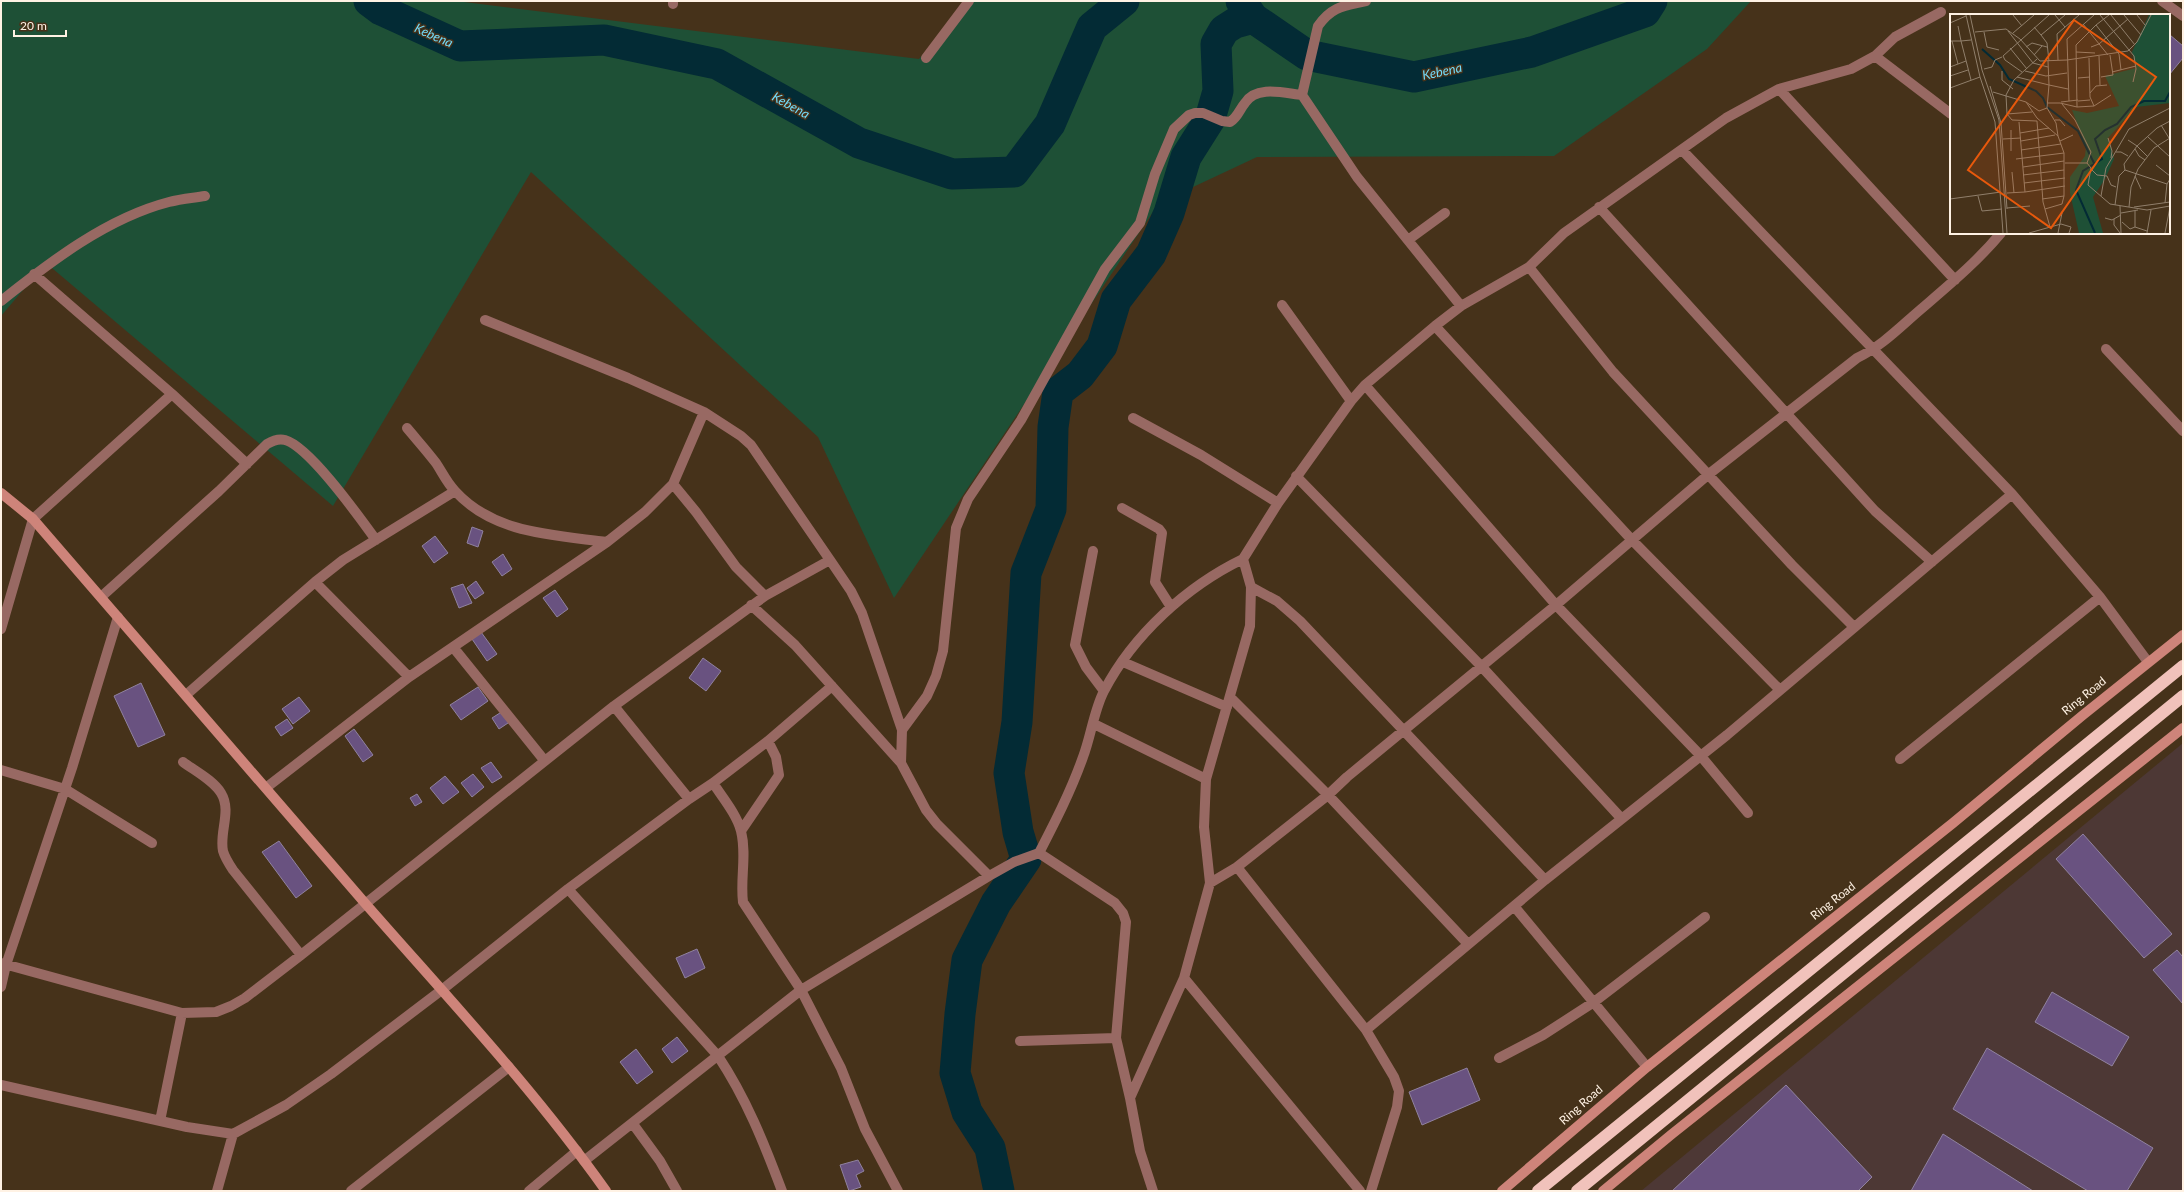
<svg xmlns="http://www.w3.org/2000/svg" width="2184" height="1192" font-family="Lato,sans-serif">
<rect width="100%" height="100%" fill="#46321a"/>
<path fill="#4d3835" d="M 2183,743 L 2183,1191 L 1641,1191 Z"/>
<path fill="#1e5036" d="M 1,1 L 456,1 L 919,59 L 968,1 L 1751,1 L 1707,49 L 1554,156 L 1257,157 L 1159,203 L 894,598 L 818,437 L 531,172 L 333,506 L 46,263 L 1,316 Z"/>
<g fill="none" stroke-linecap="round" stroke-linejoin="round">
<path stroke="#032b35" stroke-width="31" d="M 369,1 L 381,10 L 460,46 L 604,40 L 717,64 L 859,143 L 952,174 L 1014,172 L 1050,124 L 1092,27 L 1124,1
M 1241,1 L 1253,18 L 1307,55 L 1414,77 L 1532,52 L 1645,12 L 1652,1
M 999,1191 L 990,1148 L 967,1112 L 955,1073 L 960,1014 L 967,960 L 996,903 L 1026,859 L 1018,832 L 1009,773 L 1017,722 L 1026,573 L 1051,509 L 1053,427 L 1058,392 L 1080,375 L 1102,346 L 1116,300 L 1151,254 L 1169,213 L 1186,157 L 1210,119 L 1218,91 L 1216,44 L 1224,30 L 1235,23 L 1253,18"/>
</g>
<path fill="#695280" stroke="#90829f" d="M 2170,35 L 2183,46 L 2183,58 L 2169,75 Z
M 472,527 L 483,531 L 478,547 L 467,543 Z
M 435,536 L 448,553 L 434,563 L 422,546 Z
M 503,554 L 512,569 L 502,576 L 492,562 Z
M 476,581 L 484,593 L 475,599 L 467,588 Z
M 463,584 L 472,603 L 459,608 L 451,588 Z
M 555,590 L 568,609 L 557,617 L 543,598 Z
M 481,632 L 497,654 L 487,661 L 472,639 Z
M 703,658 L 721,671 L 706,691 L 689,678 Z
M 141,683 L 165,735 L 138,747 L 114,696 Z
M 478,687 L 488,701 L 461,720 L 450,705 Z
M 299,697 L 310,711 L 293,724 L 282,709 Z
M 503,711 L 511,721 L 499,729 L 492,718 Z
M 287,719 L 293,728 L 281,736 L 275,727 Z
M 354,729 L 373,755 L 363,762 L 345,736 Z
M 491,762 L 502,777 L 492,783 L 481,768 Z
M 473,774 L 484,787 L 472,797 L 461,783 Z
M 445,776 L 459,792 L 443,804 L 430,788 Z
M 417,794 L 422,802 L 415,806 L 410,798 Z
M 2083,834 L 2172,934 L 2144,958 L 2056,859 Z
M 279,841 L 312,886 L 296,898 L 262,852 Z
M 697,949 L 705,968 L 685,978 L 676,958 Z
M 2177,950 L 2183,957 L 2183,1004 L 2153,970 Z
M 2052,992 L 2129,1037 L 2112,1066 L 2035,1022 Z
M 677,1037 L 688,1051 L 672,1063 L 662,1049 Z
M 1987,1048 L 2153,1148 L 2127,1191 L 2088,1191 L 1953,1109 Z
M 636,1049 L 653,1072 L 637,1084 L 620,1062 Z
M 1467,1068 L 1480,1100 L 1422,1125 L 1409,1092 Z
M 1786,1085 L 1872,1177 L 1858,1191 L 1672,1191 Z
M 1943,1134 L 2033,1191 L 1911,1191 Z
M 858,1160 L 864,1171 L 856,1175 L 861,1187 L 849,1191 L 840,1165 Z"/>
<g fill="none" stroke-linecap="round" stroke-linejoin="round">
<path stroke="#986963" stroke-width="10" d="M 1366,1 C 1344,6 1332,6 1318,26 L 1302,95 L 1357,177 L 1461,306
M 2162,1 L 2183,16
M 673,4 L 673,1
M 1875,56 L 1895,37 L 1941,12
M 926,58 L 969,1
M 1779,89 L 1955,280
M 1682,150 L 2012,494
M 1599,207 L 1875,511 L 1932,562
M 1408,240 L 1445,213
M 1529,267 L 1613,372 L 1792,565 L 1854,627
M 34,274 L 172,394 L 247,464
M 1,301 C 50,262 107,218 169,202 C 181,199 193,198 205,196
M 1282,305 L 1351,401
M 485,320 L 628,378 L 704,412
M 1435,326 L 1631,539 L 1780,690
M 2106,349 L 2183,431
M 1365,385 L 1556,605 L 1700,755 L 1748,813
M 1133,418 L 1201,455 L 1278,503
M 407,428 C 417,440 427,451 436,463 C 442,472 447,483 455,491 C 494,534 554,535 607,542
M 1296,476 L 1482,667 L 1621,818
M 673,484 L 696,512 L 736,567 L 765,596
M 1122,508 L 1159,529 L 1162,533 L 1155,582 L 1171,607
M 1093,551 L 1075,645 L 1086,667 L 1104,691
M 830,560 L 851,591 L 862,613 L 902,730 L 901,763 L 926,810 L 937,824 L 989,876
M 315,582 L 409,677
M 1251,587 L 1277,601 L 1300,621 L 1545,880
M 101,597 L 219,491 L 267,444 C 272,441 278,438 285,440 C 310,447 360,518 376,540
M 751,605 L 795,645 L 901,763
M 1,629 L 33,519 L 172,394
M 453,647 L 544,760
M 1123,662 L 1227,707
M 186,695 L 315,582 L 343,560 L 455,491
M 1230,697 L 1328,795 L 1468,944
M 614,706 L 689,799
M 1094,724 L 1206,779
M 902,730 L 927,696 L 936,676 L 943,651 L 956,528 L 968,499 L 1021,420 L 1105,269 L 1140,223 L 1155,174 L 1174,129 L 1189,115 L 1195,113 L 1203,113 L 1222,121 L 1230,122 C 1238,117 1239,110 1245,103 C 1256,85 1284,93 1302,95
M 1900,759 L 2100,597
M 183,762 C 195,771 213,780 221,793 C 232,811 219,832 223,851 C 225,858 229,864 233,870 L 301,955
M 1,770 L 65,789 L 152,843
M 713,783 C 723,798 737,815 741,831 C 747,855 740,879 743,902 L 801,990 L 989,876 L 1014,862 L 1039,853
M 741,831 L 779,775 L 776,757 L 768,741
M 1210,883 L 1237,867
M 568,889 L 718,1056 C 746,1098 764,1143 782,1191
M 1514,906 L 1647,1067
M 1,963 L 182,1013 L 216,1012 L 231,1006 L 245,998 L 301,955 L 614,706 L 765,596 L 830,560 L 751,445 L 741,436 L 704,412 L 673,484 L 645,512 L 607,542 L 409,677 L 267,787
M 1184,978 L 1360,1191
M 1,987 L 6,965 L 72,768 L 118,617
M 1366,1030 L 1545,880 L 1727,735 L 2012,494 L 2100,597 L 2148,662
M 1020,1041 L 1116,1038
M 1499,1058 L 1543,1035 L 1594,1002 L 1705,917
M 1,1085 L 187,1127 L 233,1134 L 286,1105 L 331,1074 L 443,989 L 568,889 L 689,799 L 713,783 L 768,741 L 832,686
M 1130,1098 L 1116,1038 L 1126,922 L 1123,913 L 1115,903 L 1039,853 C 1055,822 1071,791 1083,757 C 1091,736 1094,710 1104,691 C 1133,635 1187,586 1243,559
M 160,1121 L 182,1013
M 633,1124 L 660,1161 L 677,1191
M 584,1161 L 801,990 L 841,1068 L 865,1129 L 898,1191
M 217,1191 L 233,1134
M 351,1191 L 509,1067
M 529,1191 L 577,1151
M 1153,1191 L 1140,1151 L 1130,1098 L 1184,978 L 1210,883 L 1204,827 L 1206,779 L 1250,626 L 1251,587 L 1243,559 L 1278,503 L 1351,401 L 1365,385 L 1435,326 L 1461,306 L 1529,267 L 1564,233 L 1726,118 L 1779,89 L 1851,69 L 1875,56 L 1951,114
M 1371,1191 L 1397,1107 L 1399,1091 L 1394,1077 L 1366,1030 L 1237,867 L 1328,795 L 1347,777 L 1556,605 L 1709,474 L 1857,358 C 1882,346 1900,327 1920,310 C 1949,285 1977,262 2001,233"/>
<path stroke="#ce847a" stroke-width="10" d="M 1,493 L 33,519 C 144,646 253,775 364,902 C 447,997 533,1088 606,1191
M 1502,1191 L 1647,1067 L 1953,823 L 2083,715 L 2183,635
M 1603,1191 L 1672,1134 L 2183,728"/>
<path stroke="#f1c2bb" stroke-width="12" d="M 1538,1191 L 2183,666
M 1577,1191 L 2183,696"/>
</g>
<g text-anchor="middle" stroke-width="3" stroke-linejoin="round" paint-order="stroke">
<g font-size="12" fill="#fff2e4" stroke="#46321a">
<text transform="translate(2084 696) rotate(-39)" y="4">Ring Road</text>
<text transform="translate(1833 901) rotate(-38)" y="4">Ring Road</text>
<text transform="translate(1581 1105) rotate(-41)" y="4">Ring Road</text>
</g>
<g font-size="13" font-style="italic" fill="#72dcfa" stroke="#46321a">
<text transform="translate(434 35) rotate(24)" y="5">Kebena</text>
<text transform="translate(1442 71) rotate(-12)" y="5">Kebena</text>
<text transform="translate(791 105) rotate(29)" y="5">Kebena</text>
</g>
</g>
<g transform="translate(1950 14)">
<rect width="220" height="220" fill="#46321a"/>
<path d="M 199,1 L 220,1 L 220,89 L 186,93 L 158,124 L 164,145 L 155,165 L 143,183 L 153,219 L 129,219 L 120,179 L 120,163 L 135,142 L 136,133 L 122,96 L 137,99 L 169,92 L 155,62 L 186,54 L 182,38 Z" fill="#1e5036"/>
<path fill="none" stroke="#032b35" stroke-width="2" d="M 32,35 L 50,51 L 59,65 L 86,77 L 93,84 L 97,93 L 128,117 L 144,149M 145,219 L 126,176 L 133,157 L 152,145 L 145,125 L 155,116 L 167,110 L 181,93 L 194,87 L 215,87 L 220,78"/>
<path fill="none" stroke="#907f6b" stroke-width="1" d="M 16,1 L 30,63 L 45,108 L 53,219M 20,1 L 32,56 L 49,106 L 57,219M 63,1 L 72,12M 105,1 L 115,13M 150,1 L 184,42 L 186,55 L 183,68M 159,1 L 146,11 L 169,40 L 171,56M 161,1 L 185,31M 174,1 L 191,21M 187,1 L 195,11M 0,9 L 16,2M 133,10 L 158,41M 8,12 L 11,27 L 21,26M 84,13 L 91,21 L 115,1M 58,17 L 83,49 L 98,53M 25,18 L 56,15 L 70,25 L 90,47 L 117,46 L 178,37 L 187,28 L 201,1M 34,18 L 37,33 L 49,36M 63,19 L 84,1M 91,21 L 97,29 L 99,47M 0,27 L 11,27 L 21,66M 2,27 L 8,50M 76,33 L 82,29 L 97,33M 141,33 L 149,30 L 178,5M 60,34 L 77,55M 126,38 L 145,39M 84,41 L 92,32M 149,42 L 150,71M 139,44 L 140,83 L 144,92 L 127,93 L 126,31 L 146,11M 87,45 L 64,66 L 56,81 L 57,100 L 62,106 L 87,107 L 93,188 L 100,213M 108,46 L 107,20 L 129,1M 0,53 L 16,47M 34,55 L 42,53 L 45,46 L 52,43M 52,57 L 52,66 L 63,75M 75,57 L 96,62 L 117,59M 72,58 L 55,46 L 53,42 L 99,1M 162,58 L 186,52M 0,62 L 18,56M 67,63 L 99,71 L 98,47M 151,63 L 163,61 L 160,41M 128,64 L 140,63M 40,72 L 51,109 L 57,195M 0,74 L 30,63M 43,78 L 76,88 L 87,104 L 108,122 L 114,139 L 114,182 L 112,190 L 95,195M 140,79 L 146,72 L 157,71M 119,87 L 117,25 L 144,1M 128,87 L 140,86M 76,88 L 89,97 L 97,94 L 106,109 L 108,122M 111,88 L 128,86M 98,89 L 110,89 L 127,93M 112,90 L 125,106 L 141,138 L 137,149M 144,92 L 161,81M 97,94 L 99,71 L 118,75M 57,100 L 82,98M 105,106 L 110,106 L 115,112M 211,111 L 219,124M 70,119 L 99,114M 198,123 L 220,143M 158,124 L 162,137 L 161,144M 53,125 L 71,124M 71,127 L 105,121M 110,127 L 123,121M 185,135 L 189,142 L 195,146M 71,136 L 111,130M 61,137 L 61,116M 166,138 L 171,138 L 178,142M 197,142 L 187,132 L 207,114 L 220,107M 66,145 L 114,139M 115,149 L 137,149 L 141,154 L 138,171 L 160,190 L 197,196 L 220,192M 206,151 L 220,162M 73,153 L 114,147M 141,155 L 147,161 L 157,162 L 161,171 L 166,173M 175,156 L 174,150 L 187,132 L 178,126M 62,158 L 64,179M 73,161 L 114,156M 185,162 L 191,175M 74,169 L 115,164M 75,178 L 115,172M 57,179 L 75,178 L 69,108M 28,182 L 32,197 L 52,195M 151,182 L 156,154 L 179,115 L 220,94M 0,185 L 51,178M 92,185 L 114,182M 215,189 L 217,170M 165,191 L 169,162 L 175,156 L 217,170 L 220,165M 170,192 L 171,219M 179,193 L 181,173 L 188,155 L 204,134 L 220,124M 184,193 L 220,188M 57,194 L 80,192M 185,197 L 185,213M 171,199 L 188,196M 155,204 L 162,206 L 171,201M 164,205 L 164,211 L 170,219M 172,208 L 180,215 L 185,213 L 197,217M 79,219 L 111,210 L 121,213 L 119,219M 108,219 L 112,199M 197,219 L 201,196M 215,219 L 220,193"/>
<path fill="#e8590c" fill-opacity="0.15" stroke="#e8590c" stroke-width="2" d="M 124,6 L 206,63 L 101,214 L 18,156 Z"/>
<rect width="220" height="220" fill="none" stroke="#fff2e4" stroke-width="2"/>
</g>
<rect width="2184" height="1192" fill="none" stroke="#fff2e4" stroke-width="4"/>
<path d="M14 30v6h52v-6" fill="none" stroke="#fff2e4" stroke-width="2"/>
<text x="20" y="30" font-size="12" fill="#fff2e4" stroke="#46321a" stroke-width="3" paint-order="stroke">20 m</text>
</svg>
